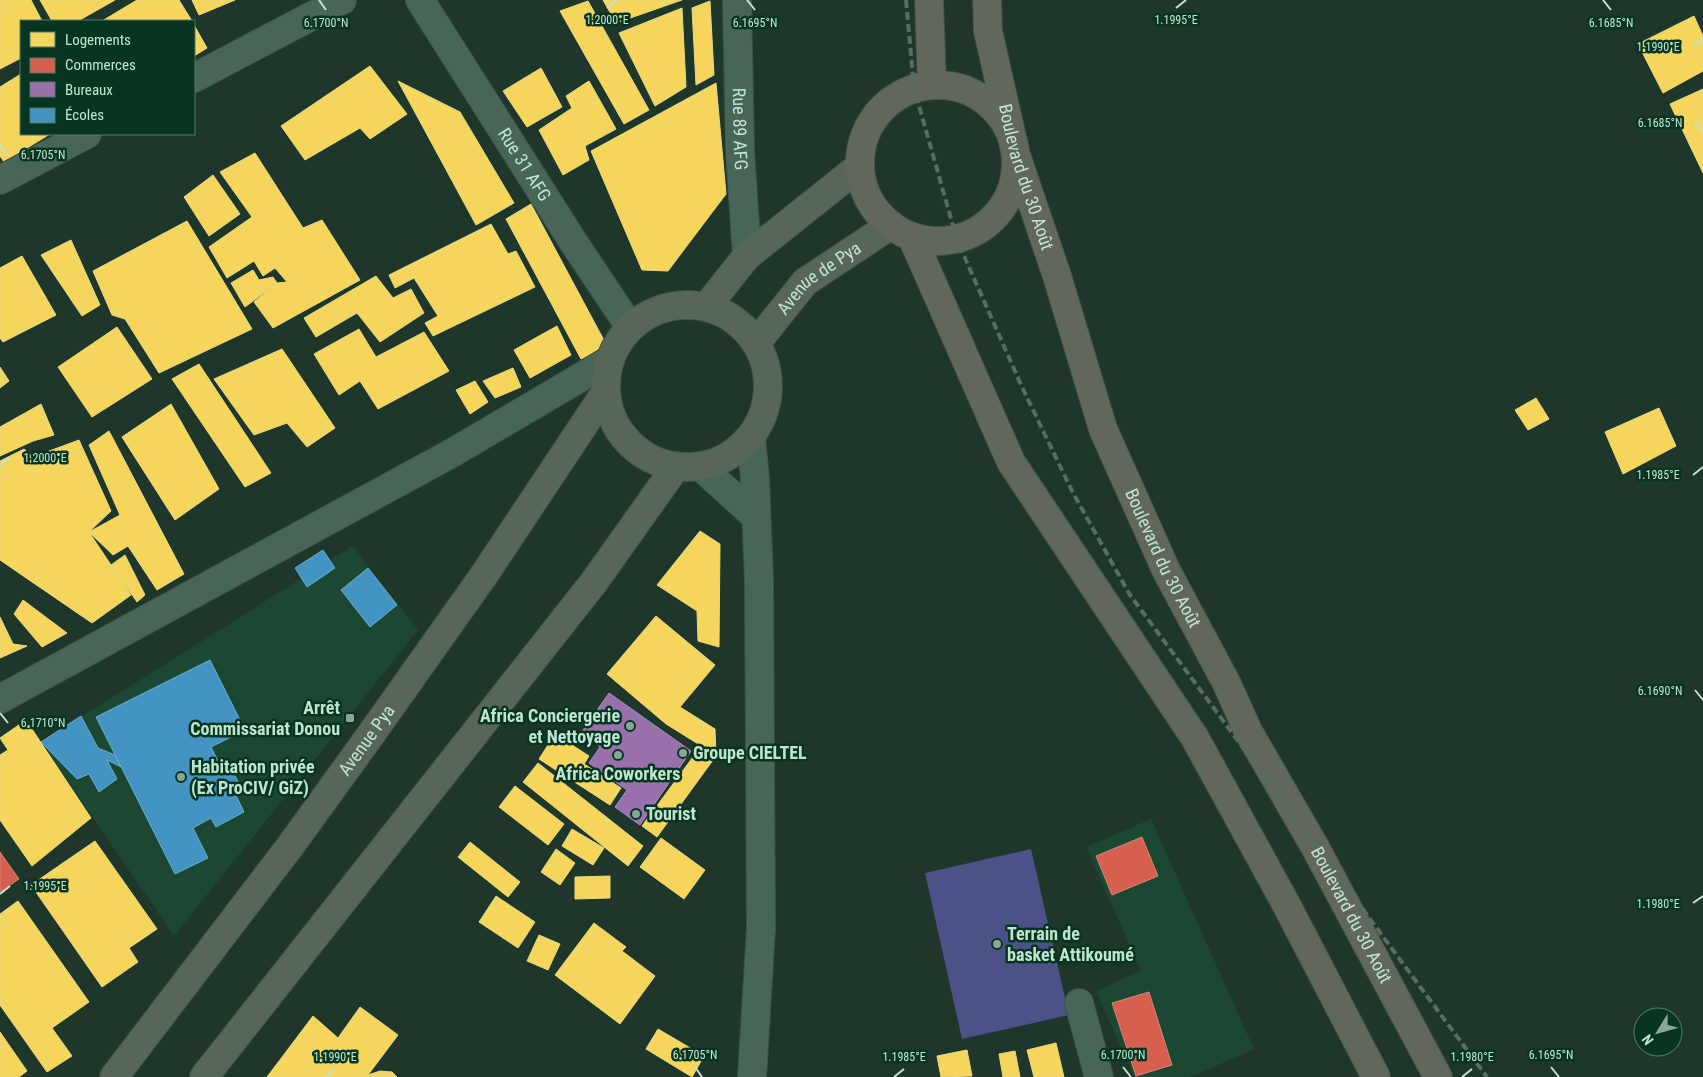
<svg xmlns="http://www.w3.org/2000/svg" width="1703" height="1077" font-family="'Roboto Condensed',sans-serif">
<rect width="100%" height="100%" fill="#1f362b"/>
<path fill="#1c4833" d="M 353,546 L 418,630 L 174,936 L 41,742 Z
M 1151,819 L 1254,1049 L 1191,1077 L 1134,1077 L 1096,991 L 1141,971 L 1086,847 Z"/>
<path fill="#4c5288" d="M 1031,849 L 1069,1015 L 962,1039 L 925,873 Z"/>
<path fill="#f6d55c" stroke="#e6da7e" d="M 0,0 L 31,0 L 42,21 L 21,21 L 21,58 L 0,69 Z
M 40,0 L 115,0 L 78,21 L 52,21 Z
M 137,0 L 179,0 L 192,21 L 102,21 Z
M 192,0 L 235,0 L 199,15 Z
M 603,0 L 682,0 L 616,23 Z
M 588,1 L 649,110 L 624,124 L 560,11 Z
M 710,1 L 714,75 L 696,85 L 692,8 Z
M 682,8 L 686,87 L 655,106 L 619,33 Z
M 1694,16 L 1703,36 L 1703,71 L 1663,93 L 1638,44 Z
M 194,25 L 207,48 L 194,56 Z
M 370,66 L 407,114 L 370,139 L 360,128 L 305,160 L 281,126 Z
M 541,68 L 562,107 L 527,127 L 503,91 Z
M 21,74 L 21,134 L 50,134 L 4,162 L 0,156 L 0,87 Z
M 398,81 L 460,112 L 514,203 L 476,225 Z
M 589,81 L 616,129 L 585,146 L 589,160 L 563,175 L 539,130 L 572,108 L 566,96 Z
M 716,83 L 726,194 L 668,271 L 642,270 L 591,151 Z
M 1703,89 L 1703,173 L 1670,104 Z
M 255,153 L 303,228 L 322,220 L 360,280 L 273,328 L 254,302 L 277,283 L 287,282 L 275,268 L 263,276 L 254,261 L 227,278 L 209,247 L 252,217 L 220,172 Z
M 213,175 L 240,214 L 209,236 L 184,197 Z
M 531,204 L 606,344 L 589,357 L 581,359 L 506,219 Z
M 187,221 L 252,329 L 159,373 L 125,319 L 112,315 L 93,271 Z
M 491,224 L 508,254 L 516,251 L 535,287 L 433,336 L 425,323 L 438,316 L 414,278 L 395,288 L 389,275 Z
M 71,240 L 100,305 L 82,316 L 41,255 Z
M 22,256 L 56,315 L 3,342 L 0,338 L 0,268 Z
M 253,270 L 259,280 L 273,277 L 277,283 L 245,307 L 231,283 Z
M 376,276 L 393,298 L 411,289 L 424,313 L 380,342 L 357,313 L 316,337 L 304,318 Z
M 557,326 L 571,355 L 530,378 L 514,350 Z
M 117,327 L 152,379 L 92,417 L 58,367 Z
M 359,329 L 376,357 L 424,332 L 449,371 L 378,409 L 360,381 L 339,395 L 314,354 Z
M 282,349 L 335,428 L 307,447 L 287,423 L 254,435 L 214,379 Z
M 199,364 L 271,473 L 245,487 L 172,379 Z
M 0,367 L 9,381 L 0,388 Z
M 513,368 L 521,387 L 495,398 L 483,381 Z
M 475,381 L 488,402 L 470,414 L 456,390 Z
M 1536,398 L 1549,419 L 1528,430 L 1515,410 Z
M 41,404 L 54,435 L 33,441 L 0,456 L 0,427 Z
M 171,404 L 219,489 L 175,520 L 122,437 Z
M 1659,408 L 1676,446 L 1623,474 L 1605,432 Z
M 109,431 L 184,574 L 157,590 L 128,546 L 113,555 L 89,532 L 120,515 L 89,445 Z
M 79,440 L 111,511 L 89,532 L 131,595 L 92,623 L 0,560 L 0,461 L 24,449 L 33,457 Z
M 700,531 L 720,544 L 719,647 L 698,641 L 697,611 L 657,585 Z
M 125,555 L 145,595 L 137,602 L 111,565 Z
M 23,600 L 67,633 L 42,647 L 14,614 Z
M 656,616 L 715,665 L 680,707 L 715,729 L 716,755 L 666,724 L 607,674 Z
M 0,617 L 13,644 L 27,646 L 0,658 Z
M 26,720 L 91,818 L 32,866 L 0,820 L 0,755 L 8,750 L 0,738 Z
M 555,734 L 589,756 L 584,764 L 621,788 L 610,805 L 539,759 Z
M 701,746 L 716,756 L 657,837 L 642,826 Z
M 538,763 L 643,846 L 628,866 L 523,782 Z
M 515,786 L 564,824 L 548,845 L 499,807 Z
M 572,829 L 604,848 L 593,865 L 562,846 Z
M 661,838 L 705,870 L 684,899 L 640,867 Z
M 95,841 L 157,929 L 129,948 L 138,962 L 102,987 L 31,885 Z
M 470,842 L 520,882 L 508,897 L 458,857 Z
M 556,849 L 575,863 L 560,885 L 541,872 Z
M 610,876 L 610,898 L 575,899 L 575,877 Z
M 496,896 L 535,922 L 518,948 L 479,922 Z
M 18,901 L 89,1002 L 52,1028 L 72,1056 L 47,1072 L 0,1005 L 0,914 Z
M 594,923 L 626,947 L 622,951 L 655,976 L 620,1024 L 555,975 Z
M 539,935 L 560,944 L 548,970 L 527,961 Z
M 360,1007 L 398,1035 L 368,1075 L 380,1071 L 392,1072 L 397,1077 L 267,1077 L 313,1016 L 338,1038 Z
M 658,1029 L 704,1056 L 692,1077 L 646,1049 Z
M 0,1032 L 27,1071 L 19,1077 L 0,1077 Z
M 1056,1043 L 1064,1077 L 1034,1077 L 1027,1050 Z
M 967,1050 L 972,1076 L 941,1077 L 937,1056 Z
M 1015,1051 L 1020,1077 L 1003,1077 L 999,1054 Z"/>
<path fill="#d6604d" stroke="#cf8874" d="M 1142,837 L 1158,876 L 1112,895 L 1096,856 Z
M 0,852 L 19,879 L 0,892 Z
M 1149,992 L 1172,1065 L 1136,1076 L 1112,1003 Z"/>
<path fill="#9970ab" stroke="#a493b6" d="M 609,693 L 691,751 L 640,825 L 615,807 L 627,790 L 589,763 L 600,747 L 581,733 Z"/>
<path fill="#4393c3" stroke="#68acc6" d="M 323,550 L 335,568 L 307,587 L 295,568 Z
M 368,568 L 397,605 L 370,627 L 341,590 Z
M 210,660 L 245,730 L 211,747 L 221,767 L 228,763 L 241,787 L 234,791 L 244,812 L 216,827 L 211,818 L 193,828 L 208,858 L 175,874 L 96,717 Z
M 81,716 L 98,748 L 115,755 L 121,767 L 107,760 L 117,779 L 99,792 L 89,774 L 77,779 L 41,742 Z"/>
<g fill="none" stroke-linecap="round" stroke-linejoin="round">
<defs>
<g id="minor">
<path id="s1" d="M 420,0 L 574,243 L 630,327"/>
<path id="s2" d="M 737,0 L 740,151 L 747,256"/>
<path d="M 194,78 L 342,0"/>
<path d="M 0,180 L 87,134"/>
<path d="M 751,437 L 755,479 L 759,581 L 761,928 L 752,1077"/>
<path d="M 701,467 L 756,517"/>
<path d="M 0,699 L 452,453 L 610,360"/>
<path d="M 1079,1003 L 1099,1077"/>
</g>
<g id="major">
<circle cx="687" cy="386" r="81"/>
<path d="M 707,306 L 747,256 L 860,166"/>
<path id="s3" d="M 757,342 L 805,282 L 891,225"/>
<path id="s4" d="M 114,1077 L 291,845 L 372,733 L 484,575 L 605,393"/>
<path d="M 204,1077 L 594,582 L 675,468"/>
</g>
<g id="highway">
<path d="M 929,0 L 932,85"/>
<path id="s5" d="M 987,0 L 988,31 L 1016,155 L 1057,276 L 1103,429 L 1166,570 L 1227,684 L 1248,731 L 1315,847 L 1438,1077"/>
<circle cx="938" cy="163" r="78"/>
<path d="M 912,237 L 1011,462 L 1195,738 L 1286,904 L 1376,1077"/>
</g>
</defs>
<use href="#minor" stroke="#3d5246" stroke-width="30"/>
<use href="#major" stroke="#3d5246" stroke-width="30"/>
<use href="#highway" stroke="#3d5246" stroke-width="30"/>
<use href="#minor" stroke="#486657" stroke-width="28"/>
<use href="#major" stroke="#576659" stroke-width="28"/>
<use href="#highway" stroke="#62675b" stroke-width="28"/>
<path stroke="#566e62" stroke-width="4" stroke-dasharray="8 4" stroke-linecap="butt" d="M 906,0 L 914,88 L 957,240 L 1022,387 L 1073,493 L 1130,595 L 1487,1077"/>
</g>
<path fill="none" stroke="#bfe5ce" stroke-width="2" d="M 319,0 L 326,10M 747,0 L 755,10M 1603,0 L 1611,10M 607,8 L 617,0M 1176,8 L 1186,0M 1693,46 L 1703,39M 1695,122 L 1703,132M 0,145 L 8,155M 0,465 L 10,458M 1693,475 L 1703,467M 1695,690 L 1703,700M 0,713 L 8,723M 0,894 L 10,886M 1693,903 L 1703,896M 695,1067 L 702,1077M 1123,1067 L 1131,1077M 1551,1067 L 1559,1077M 325,1077 L 335,1069M 894,1077 L 904,1069M 1462,1077 L 1472,1069"/>
<g fill="#87a895" stroke="#083521" stroke-width="2">
<rect x="345" y="713" width="10" height="10" rx="2.5"/>
<circle cx="630" cy="726" r="5"/>
<circle cx="683" cy="753" r="5"/>
<circle cx="618" cy="755" r="5"/>
<circle cx="181" cy="777" r="5"/>
<circle cx="636" cy="814" r="5"/>
<circle cx="997" cy="944" r="5"/>
</g>
<g text-anchor="middle" stroke-width="5" stroke-linejoin="round" paint-order="stroke">
<g font-size="18" fill="#bfe5ce" stroke="#083521">
<text dy="6" stroke="none"><textPath href="#s2" startOffset="129">Rue 89 AFG</textPath></text>
<text dy="6" stroke="none"><textPath href="#s1" startOffset="195">Rue 31 AFG</textPath></text>
<text dy="6" stroke="none"><textPath href="#s5" startOffset="182">Boulevard du 30 Août</textPath></text>
<text dy="6" stroke="none"><textPath href="#s3" startOffset="90">Avenue de Pya</textPath></text>
<text dy="6" stroke="none"><textPath href="#s5" startOffset="588">Boulevard du 30 Août</textPath></text>
<text dy="6" stroke="none"><textPath href="#s4" startOffset="421">Avenue Pya</textPath></text>
<text dy="6" stroke="none"><textPath href="#s5" startOffset="992">Boulevard du 30 Août</textPath></text>
</g>
<g font-size="18" font-weight="bold" fill="#bfe5ce" stroke="#083521" text-anchor="start">
<text x="340" y="714" text-anchor="end">Arrêt<tspan x="340" dy="21">Commissariat Donou</tspan></text>
<text x="620" y="722" text-anchor="end">Africa Conciergerie<tspan x="620" dy="21">et Nettoyage</tspan></text>
<text x="693" y="759">Groupe CIELTEL</text>
<text x="191" y="773">Habitation privée<tspan x="191" dy="21">(Ex ProCIV/ GiZ)</tspan></text>
<text x="618" y="780" text-anchor="middle">Africa Coworkers</text>
<text x="646" y="820">Tourist</text>
<text x="1007" y="940">Terrain de<tspan x="1007" dy="21">basket Attikoumé</tspan></text>
</g>
</g>
<g font-size="12" text-anchor="middle" fill="#bfe5ce" stroke="#083521" stroke-width="5" stroke-linejoin="round" paint-order="stroke">
<text x="607" y="24">1.2000°E</text>
<text x="1176" y="24">1.1995°E</text>
<text x="326" y="27">6.1700°N</text>
<text x="755" y="27">6.1695°N</text>
<text x="1611" y="27">6.1685°N</text>
<text x="1658" y="51">1.1990°E</text>
<text x="1660" y="127">6.1685°N</text>
<text x="43" y="159">6.1705°N</text>
<text x="45" y="462">1.2000°E</text>
<text x="1658" y="479">1.1985°E</text>
<text x="1660" y="695">6.1690°N</text>
<text x="43" y="727">6.1710°N</text>
<text x="45" y="890">1.1995°E</text>
<text x="1658" y="908">1.1980°E</text>
<text x="695" y="1059">6.1705°N</text>
<text x="1123" y="1059">6.1700°N</text>
<text x="1551" y="1059">6.1695°N</text>
<text x="335" y="1061">1.1990°E</text>
<text x="904" y="1061">1.1985°E</text>
<text x="1472" y="1061">1.1980°E</text>
</g>
<rect x="20" y="20" width="175" height="115" fill="#083521" stroke="#517b66"/>
<rect x="30" y="32" width="25" height="15" fill="#f6d55c" stroke="#517b66"/>
<text x="65" y="45" font-size="15" fill="#bfe5ce">Logements</text>
<rect x="30" y="58" width="25" height="15" fill="#d6604d" stroke="#517b66"/>
<text x="65" y="70" font-size="15" fill="#bfe5ce">Commerces</text>
<rect x="30" y="82" width="25" height="15" fill="#9970ab" stroke="#517b66"/>
<text x="65" y="95" font-size="15" fill="#bfe5ce">Bureaux</text>
<rect x="30" y="108" width="25" height="15" fill="#4393c3" stroke="#517b66"/>
<text x="65" y="120" font-size="15" fill="#bfe5ce">Écoles</text>
<g transform="translate(1658 1032) rotate(233)"><circle r="24" fill="#083521" stroke="#517b66"/>
<path d="M0-4L9 19L0 12L-9 19Z" fill="#87a895"/>
<text y="-8" font-size="14" font-weight="bold" text-anchor="middle" fill="#bfe5ce">N</text>
</g>
</svg>
